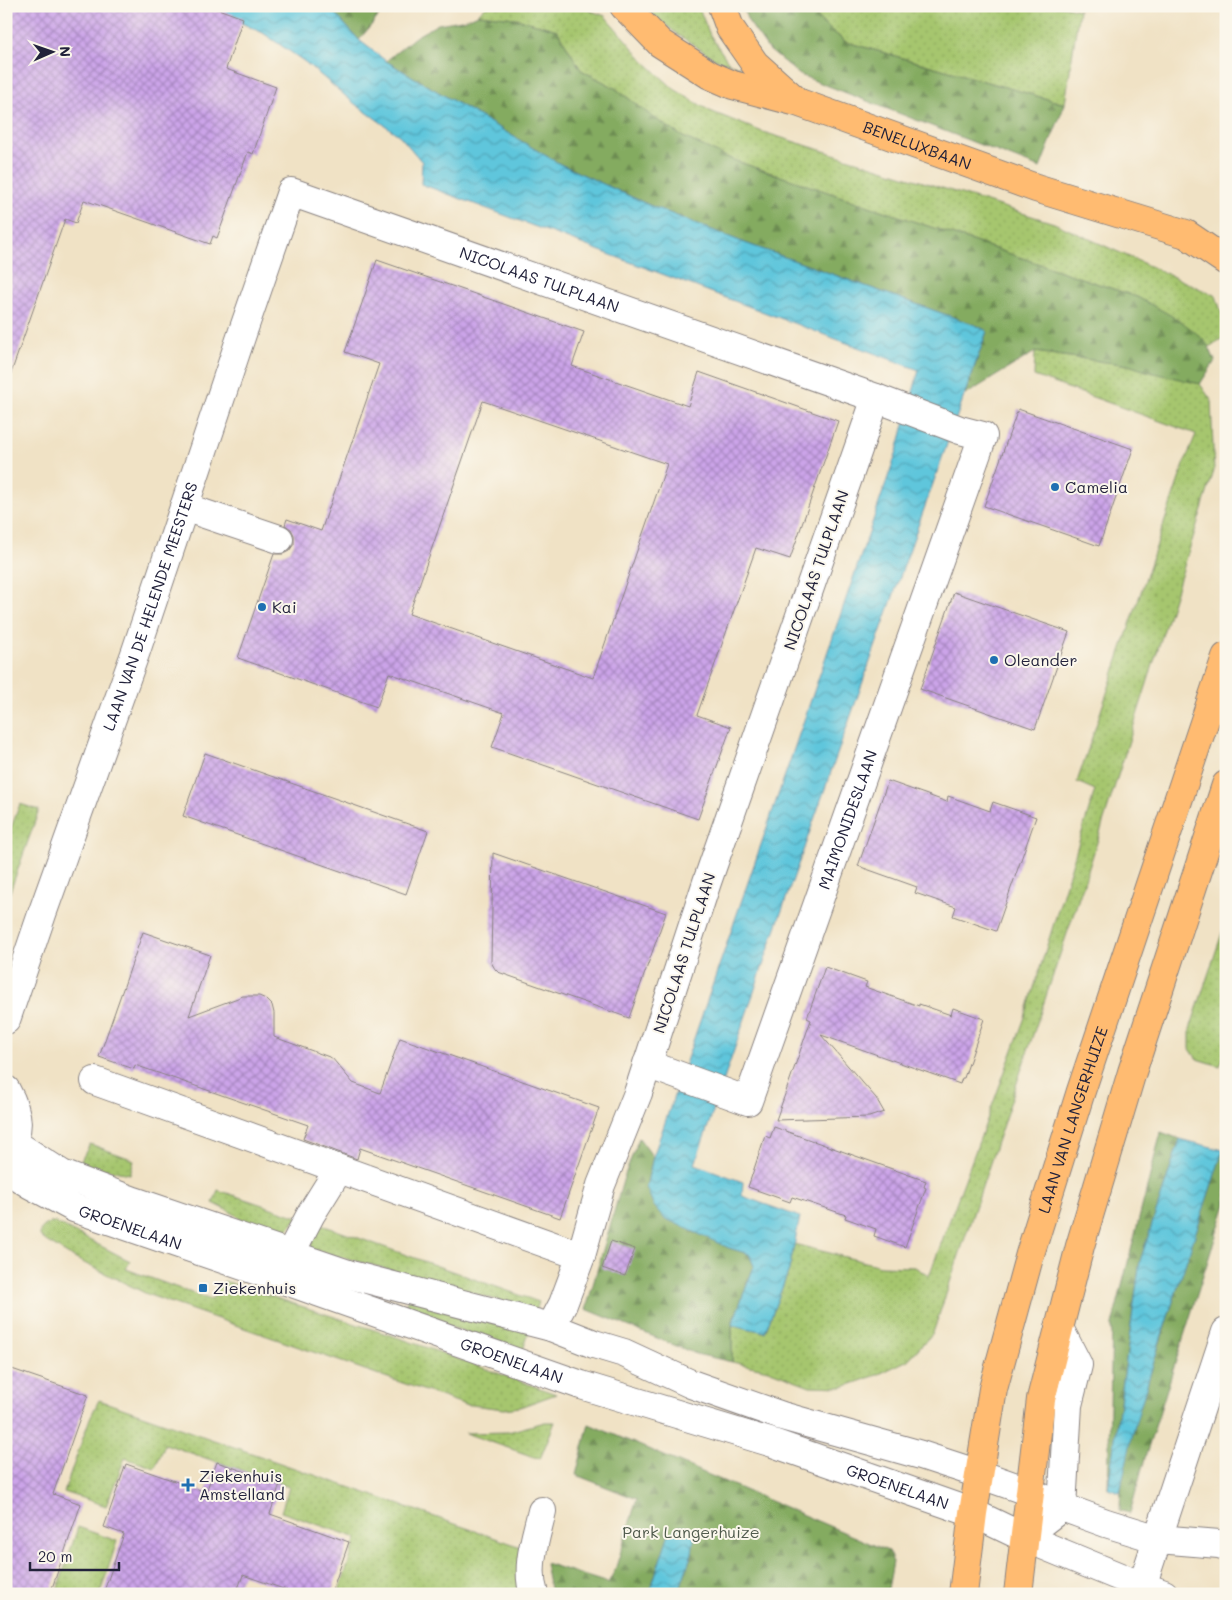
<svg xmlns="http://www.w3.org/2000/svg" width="1232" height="1600" font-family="Mali,sans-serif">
<defs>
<pattern id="green-dots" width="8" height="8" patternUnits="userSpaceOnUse" patternTransform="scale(1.25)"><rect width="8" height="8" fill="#a6c66e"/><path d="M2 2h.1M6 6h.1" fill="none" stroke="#8faa60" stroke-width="1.8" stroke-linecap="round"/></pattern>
<pattern id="forest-firs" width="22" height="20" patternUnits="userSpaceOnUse" patternTransform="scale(1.25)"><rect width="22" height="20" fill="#84ab61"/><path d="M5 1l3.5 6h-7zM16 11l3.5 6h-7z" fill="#6c8b51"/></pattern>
<pattern id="water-waves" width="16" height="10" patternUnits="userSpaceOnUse" patternTransform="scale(1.25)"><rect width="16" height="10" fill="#5fc6dc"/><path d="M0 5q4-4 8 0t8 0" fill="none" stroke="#4ea0b4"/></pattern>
<pattern id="building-cross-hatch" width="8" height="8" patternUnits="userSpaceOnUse" patternTransform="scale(1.25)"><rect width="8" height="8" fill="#cca4e9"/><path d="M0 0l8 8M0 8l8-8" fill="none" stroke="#a585be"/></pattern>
</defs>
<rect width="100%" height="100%" fill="#fbf7ec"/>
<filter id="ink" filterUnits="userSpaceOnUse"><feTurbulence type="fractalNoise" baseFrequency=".02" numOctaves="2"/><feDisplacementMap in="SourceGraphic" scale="10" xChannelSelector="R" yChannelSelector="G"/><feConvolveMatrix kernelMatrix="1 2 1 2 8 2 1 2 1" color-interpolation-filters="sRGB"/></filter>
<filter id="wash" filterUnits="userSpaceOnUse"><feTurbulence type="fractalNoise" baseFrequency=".0096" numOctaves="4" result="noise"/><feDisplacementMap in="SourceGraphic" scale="20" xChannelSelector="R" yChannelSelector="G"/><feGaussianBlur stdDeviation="1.12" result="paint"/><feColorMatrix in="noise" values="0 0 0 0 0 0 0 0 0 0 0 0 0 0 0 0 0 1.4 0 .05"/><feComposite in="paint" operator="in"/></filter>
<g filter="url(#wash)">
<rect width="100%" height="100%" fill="#f0e2c5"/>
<path fill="url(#green-dots)" stroke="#647454" d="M 486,6 L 578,6 L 605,16 L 644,61 L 674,89 L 710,111 L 760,131 L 1054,223 L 1216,296 L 1226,326 L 1226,336 L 1209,347 C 1188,325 1163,312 1137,297 L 733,160 L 683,137 L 650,115 L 615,88 L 581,70 L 557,30 L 515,18 L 478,14 Z
M 642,6 L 698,6 L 710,35 L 729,63 L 741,68 L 715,59 L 677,34 Z
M 811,6 L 1063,6 L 1079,10 L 1065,104 L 846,42 L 822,23 Z
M 1035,352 L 1128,365 L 1200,384 L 1211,400 L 1214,471 L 1087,874 L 933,1333 L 908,1360 L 877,1375 L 843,1387 L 810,1386 L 768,1370 L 732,1362 L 732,1325 L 765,1332 L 789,1270 L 794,1244 L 881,1266 L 915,1267 L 929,1276 L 1024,1020 L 1095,790 L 1077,782 L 1184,464 L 1196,434 L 1034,376 Z
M 20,804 L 39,810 L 6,903 L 6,841 Z
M 1226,921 L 1226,1051 L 1220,1066 L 1197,1059 L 1190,1049 L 1190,1029 Z
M 90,1144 L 134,1160 L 130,1174 C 112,1171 95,1166 77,1168 Z
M 218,1190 L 298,1217 L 282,1237 L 262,1232 L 229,1211 L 213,1203 Z
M 54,1222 L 130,1261 L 126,1269 L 208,1299 L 213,1298 L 217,1290 L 224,1281 L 405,1340 L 556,1394 L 520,1407 L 504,1409 L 463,1404 L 149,1295 L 74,1258 L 46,1241 L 40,1236 C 40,1227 46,1224 54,1222 Z
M 319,1224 L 539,1302 L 536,1311 L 395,1271 L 310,1249 Z
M 409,1296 L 529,1332 L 523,1350 L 403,1312 Z
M 99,1400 L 524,1548 L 529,1594 L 348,1594 L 339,1591 L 357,1538 L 281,1512 L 289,1487 L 165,1444 L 155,1468 L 125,1458 L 106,1506 L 64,1492 L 90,1418 Z
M 545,1422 L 555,1422 L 540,1459 L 465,1433 L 508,1432 Z
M 78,1527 L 117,1541 L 100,1594 L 56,1594 Z"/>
<path fill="url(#forest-firs)" stroke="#53664e" d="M 328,6 L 387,6 L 359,40 Z
M 742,6 L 811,6 L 822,23 L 846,42 L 1065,104 L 1040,168 L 800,75 L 768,49 L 748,21 Z
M 478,14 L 515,18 L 557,30 L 581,70 L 615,88 L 650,115 L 683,137 L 733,160 L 1137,297 C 1159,309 1195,326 1209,347 C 1211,351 1213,356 1215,361 L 1200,384 L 1146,371 L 1128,365 L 1035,352 L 965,395 L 987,331 L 975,325 L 745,243 L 649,205 L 560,164 L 386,61 L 415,37 L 438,24 L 467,19 Z
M 1161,1132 L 1180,1139 L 1140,1261 L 1108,1488 L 1112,1325 Z
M 639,1138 L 653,1157 L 646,1187 L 729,1248 L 749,1254 L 754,1266 L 732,1325 L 732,1362 L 696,1354 L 586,1309 L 624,1177 Z
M 1223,1150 L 1226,1152 L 1226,1204 L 1145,1458 L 1130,1513 L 1120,1511 C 1120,1467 1136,1420 1149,1378 C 1172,1302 1198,1226 1223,1150 Z
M 589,1424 L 888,1551 L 893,1562 L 887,1594 L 678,1594 L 692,1553 L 668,1537 L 649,1594 L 551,1594 L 545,1563 L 608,1583 L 615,1570 L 637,1499 L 576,1475 Z"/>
<path fill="url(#water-waves)" stroke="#40748c" d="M 205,6 L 328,6 L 359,40 L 386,61 L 560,164 L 649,205 L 745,243 L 975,325 L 987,331 L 781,913 L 695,1164 L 743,1182 L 742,1196 L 800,1217 L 789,1270 L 765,1332 L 732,1325 L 754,1266 L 749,1254 L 729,1248 L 664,1218 L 654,1206 L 646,1187 L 653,1157 L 897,451 L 919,370 L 421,184 L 422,162 L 400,136 L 355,104 L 305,62 L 263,33 Z
M 1180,1139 L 1223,1150 L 1161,1338 L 1134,1428 L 1120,1492 L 1108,1488 L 1140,1261 Z
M 680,1525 L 691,1527 L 695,1532 L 692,1553 L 678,1594 L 649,1594 L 668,1536 Z"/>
<g id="blocks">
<path fill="url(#building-cross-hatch)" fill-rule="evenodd" d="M 6,6 L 210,6 L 243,18 L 226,69 L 276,87 L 253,154 L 248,152 L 217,238 L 213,236 L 210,244 L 84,200 L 76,223 L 65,219 L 10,376 L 6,375 Z
M 377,260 L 584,332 L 572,366 L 688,406 L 699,372 L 838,421 L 790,559 L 756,548 L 697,715 L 731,727 L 698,819 L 492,747 L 504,713 L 389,673 L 377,707 L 238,658 L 274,554 L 283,554 L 289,551 L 294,544 L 294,535 L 291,529 L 285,525 L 287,519 L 321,531 L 379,364 L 345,352 ZM 483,401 L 667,464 L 593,678 L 409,614 Z
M 1018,409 L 1133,449 L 1099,546 L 984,506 Z
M 954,592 L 1069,632 L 1035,729 L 920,689 Z
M 205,753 L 428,831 L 406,894 L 183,816 Z
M 888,781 L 947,802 L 948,796 L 990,811 L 993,802 L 1036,817 L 996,931 L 953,916 L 956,907 L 915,893 L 917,887 L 858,866 Z
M 493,853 L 666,913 L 629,1018 L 498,972 L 495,969 L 491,962 Z
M 143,932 L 210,955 L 189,1016 L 243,996 L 259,996 L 266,999 L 272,1005 L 274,1013 L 274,1037 L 332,1058 L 353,1083 L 380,1093 L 400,1038 L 599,1108 L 560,1218 L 360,1148 L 357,1159 L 303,1139 L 308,1125 L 135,1065 L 134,1069 L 99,1057 Z
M 825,967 L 867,982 L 865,987 L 919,1006 L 919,1004 L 951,1015 L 953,1008 L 984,1019 L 964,1078 L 962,1078 L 960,1084 L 821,1035 L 876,1098 L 884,1112 L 869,1117 L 776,1120 L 811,1020 L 807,1018 Z
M 774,1127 L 926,1181 L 924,1187 L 926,1188 L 905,1247 L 874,1236 L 876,1229 L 845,1218 L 846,1215 L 792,1197 L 790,1202 L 748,1187 L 765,1136 L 770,1138 Z
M 611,1241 L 635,1249 L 625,1276 L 602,1268 Z
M 6,1367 L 88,1395 L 53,1494 L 81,1504 L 50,1594 L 6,1594 Z
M 217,1462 L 280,1484 L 270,1514 L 349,1542 L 331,1594 L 298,1594 L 243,1575 L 236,1594 L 103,1594 L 124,1534 L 104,1527 L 126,1464 L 206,1492 Z"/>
</g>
</g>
<g filter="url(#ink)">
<use href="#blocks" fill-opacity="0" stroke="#898280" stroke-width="1"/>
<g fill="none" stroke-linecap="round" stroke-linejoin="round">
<defs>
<g id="minor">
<path d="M 184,507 L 279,539"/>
<path id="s1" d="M 6,1020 L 42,914 L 136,651 L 243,331 L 291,192 L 876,398 L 707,882 L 638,1093 L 601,1185 L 581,1256 L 563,1304 L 551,1327"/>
<path id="s2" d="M 647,1064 L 748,1101 L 983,436 L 960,430 L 876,398"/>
<path d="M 95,1081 L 581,1256"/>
<path d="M 6,1090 C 20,1115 21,1131 6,1156"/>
<path d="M 14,1143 L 62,1174 L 134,1201 L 351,1275 L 551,1327 L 594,1344 L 624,1353 L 691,1384 L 782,1416 L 921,1455 L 979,1474 L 1030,1492 L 1062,1507 L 1106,1523 L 1158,1539 L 1219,1544 L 1226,1546"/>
<path id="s3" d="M 6,1169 L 31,1185 L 74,1208 L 281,1279 L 581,1385 L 773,1443 L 973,1513 L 1023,1537 L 1142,1586 L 1164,1594"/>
<path d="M 290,1254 L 311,1214 L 339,1169"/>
<path d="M 1023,1537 L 1062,1507 L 1068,1405 L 1078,1365 L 1059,1328"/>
<path d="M 1142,1586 L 1226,1332"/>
<path d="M 534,1594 C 525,1567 536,1537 542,1511"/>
</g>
<g id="major">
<path id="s4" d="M 624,6 L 660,43 L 710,75 L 733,85 L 797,102 L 1036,188 L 1186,234 L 1226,261"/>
<path d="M 722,6 L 730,28 L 755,64 L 794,99"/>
<path id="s5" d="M 963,1594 L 973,1513 L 993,1389 L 1030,1254 L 1081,1091 L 1226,657"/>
<path d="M 1018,1594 L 1041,1399 L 1080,1246 L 1132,1072 L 1226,785"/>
</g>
</defs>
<use href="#minor" stroke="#898280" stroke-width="30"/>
<use href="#major" stroke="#898280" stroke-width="30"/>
<use href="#minor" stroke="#fff" stroke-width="28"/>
<use href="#major" stroke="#ffbb71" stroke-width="28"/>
</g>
</g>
<g fill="#1f6fb2" stroke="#fbf7ec" stroke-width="2">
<circle cx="1055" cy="487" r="5"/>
<circle cx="262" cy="607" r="5"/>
<circle cx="994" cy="660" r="5"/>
<rect x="198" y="1283" width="10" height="10" rx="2.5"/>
<path d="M185.5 1477.5h5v5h5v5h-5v5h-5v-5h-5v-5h5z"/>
</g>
<g text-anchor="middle" stroke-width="4" stroke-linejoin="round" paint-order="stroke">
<g font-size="16" fill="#22223b" stroke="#fbf7ec">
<text dy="6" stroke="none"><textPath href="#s4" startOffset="330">BENELUXBAAN</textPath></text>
<text dy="6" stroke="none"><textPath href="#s1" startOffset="1139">NICOLAAS TULPLAAN</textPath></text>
<text transform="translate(816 570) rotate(-71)" y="6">NICOLAAS TULPLAAN</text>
<text dy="6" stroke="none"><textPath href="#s1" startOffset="438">LAAN VAN DE HELENDE MEESTERS</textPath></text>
<text dy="6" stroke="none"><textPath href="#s2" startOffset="406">MAIMONIDESLAAN</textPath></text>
<text transform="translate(684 953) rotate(-72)" y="6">NICOLAAS TULPLAAN</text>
<text dy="6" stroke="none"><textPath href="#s5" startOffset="488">LAAN VAN LANGERHUIZE</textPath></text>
<text dy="6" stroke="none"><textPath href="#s3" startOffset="138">GROENELAAN</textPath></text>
<text dy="6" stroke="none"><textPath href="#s3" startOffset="542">GROENELAAN</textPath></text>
<text dy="6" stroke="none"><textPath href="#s3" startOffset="948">GROENELAAN</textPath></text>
</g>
<g font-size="16" fill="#22223b" stroke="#fbf7ec" text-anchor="start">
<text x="1065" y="493">Camelia</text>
<text x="272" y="613">Kai</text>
<text x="1004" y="666">Oleander</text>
<text x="213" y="1294">Ziekenhuis</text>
<text x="199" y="1482">Ziekenhuis<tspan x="199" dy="18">Amstelland</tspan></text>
</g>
<g font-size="16" fill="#505b4d" stroke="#fbf7ec">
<text x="691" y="1538">Park Langerhuize</text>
</g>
</g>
<rect width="1232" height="1600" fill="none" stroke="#fbf7ec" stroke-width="25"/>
<g transform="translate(52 52) rotate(88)" stroke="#fbf7ec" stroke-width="4" paint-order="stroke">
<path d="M0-4L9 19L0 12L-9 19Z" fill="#22223b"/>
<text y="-8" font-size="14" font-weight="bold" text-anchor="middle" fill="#22223b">N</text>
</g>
<path d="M30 1562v8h89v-8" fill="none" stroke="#22223b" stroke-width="2.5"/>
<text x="38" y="1562" font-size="15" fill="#22223b" stroke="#fbf7ec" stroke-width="4" paint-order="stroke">20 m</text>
</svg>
